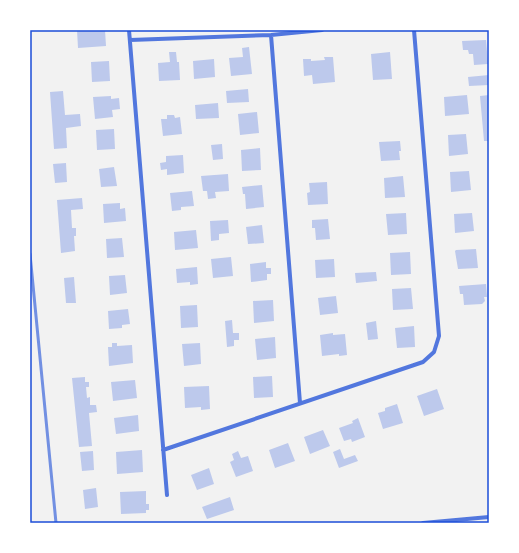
<svg xmlns="http://www.w3.org/2000/svg" width="519" height="553" font-family="'Archivo Narrow',sans-serif">
<rect width="100%" height="100%" fill="#f2f2f2"/>
<path fill="#bdc9ec" d="M 77,30 L 105,30 L 106,46 L 78,48 Z
M 486,40 L 488,64 L 474,65 L 473,54 L 469,54 L 468,50 L 463,50 L 462,41 Z
M 249,47 L 252,74 L 231,76 L 229,58 L 243,57 L 242,48 Z
M 169,52 L 176,52 L 177,62 L 179,62 L 180,80 L 159,81 L 158,63 L 170,62 Z
M 390,52 L 392,79 L 373,80 L 371,54 Z
M 324,57 L 333,57 L 335,82 L 313,84 L 312,75 L 304,76 L 303,59 L 311,59 L 311,61 L 325,60 Z
M 214,59 L 215,77 L 194,79 L 193,61 Z
M 109,61 L 110,81 L 92,82 L 91,62 Z
M 489,75 L 489,85 L 469,86 L 468,77 Z
M 248,89 L 249,102 L 227,103 L 226,91 Z
M 63,91 L 65,115 L 80,114 L 81,126 L 66,128 L 67,148 L 54,149 L 50,92 Z
M 467,95 L 469,114 L 445,116 L 444,97 Z
M 489,95 L 489,141 L 484,141 L 480,96 Z
M 111,96 L 111,99 L 119,98 L 120,109 L 112,110 L 113,117 L 95,119 L 93,97 Z
M 218,103 L 219,118 L 196,119 L 195,105 Z
M 257,112 L 259,133 L 240,135 L 238,114 Z
M 167,115 L 174,115 L 175,118 L 180,117 L 182,134 L 163,136 L 161,119 L 167,119 Z
M 114,129 L 115,149 L 97,150 L 96,130 Z
M 466,134 L 468,154 L 449,156 L 448,135 Z
M 400,141 L 401,151 L 399,151 L 400,160 L 381,161 L 379,142 Z
M 222,144 L 223,159 L 213,160 L 211,145 Z
M 260,148 L 261,170 L 242,171 L 241,150 Z
M 183,155 L 184,173 L 167,175 L 167,169 L 161,170 L 160,163 L 166,162 L 166,156 Z
M 66,163 L 67,182 L 55,183 L 53,164 Z
M 114,167 L 117,186 L 101,187 L 99,169 Z
M 469,171 L 471,190 L 451,192 L 450,172 Z
M 228,174 L 229,191 L 215,192 L 216,198 L 208,199 L 207,191 L 203,191 L 201,176 Z
M 403,176 L 405,197 L 385,198 L 384,178 Z
M 327,182 L 328,204 L 308,205 L 307,193 L 310,192 L 309,183 Z
M 262,185 L 264,207 L 246,209 L 245,194 L 243,194 L 242,187 Z
M 192,191 L 194,206 L 181,207 L 181,210 L 172,211 L 170,193 Z
M 82,198 L 83,209 L 71,210 L 72,228 L 76,228 L 76,236 L 74,236 L 75,251 L 61,253 L 57,200 Z
M 120,203 L 120,209 L 125,208 L 126,221 L 104,223 L 103,204 Z
M 406,213 L 407,234 L 388,235 L 386,214 Z
M 472,213 L 474,231 L 455,233 L 454,214 Z
M 328,219 L 330,239 L 316,240 L 315,228 L 312,228 L 312,220 Z
M 228,220 L 229,233 L 219,234 L 219,240 L 211,241 L 210,221 Z
M 262,225 L 264,243 L 248,244 L 246,227 Z
M 196,230 L 198,248 L 175,250 L 174,232 Z
M 122,238 L 124,257 L 107,258 L 106,239 Z
M 476,249 L 478,268 L 458,269 L 455,251 L 456,250 Z
M 410,252 L 411,274 L 391,275 L 390,253 Z
M 231,257 L 233,276 L 213,278 L 211,259 Z
M 334,259 L 335,277 L 316,278 L 315,260 Z
M 266,262 L 266,268 L 271,268 L 271,274 L 267,274 L 267,280 L 251,282 L 250,264 Z
M 197,267 L 198,284 L 190,285 L 190,282 L 177,283 L 176,269 Z
M 376,272 L 377,281 L 356,283 L 355,273 Z
M 125,275 L 127,293 L 110,295 L 109,276 Z
M 74,277 L 76,303 L 66,303 L 64,278 Z
M 486,284 L 487,297 L 484,297 L 485,301 L 482,304 L 464,305 L 463,294 L 460,294 L 459,286 Z
M 411,288 L 413,309 L 393,310 L 392,289 Z
M 336,296 L 338,313 L 320,315 L 318,298 Z
M 273,300 L 274,321 L 254,323 L 253,301 Z
M 197,305 L 198,327 L 181,328 L 180,306 Z
M 128,309 L 130,324 L 122,325 L 122,328 L 109,329 L 108,311 Z
M 232,320 L 233,333 L 239,333 L 239,340 L 234,340 L 234,346 L 227,347 L 225,321 Z
M 376,321 L 378,339 L 368,340 L 366,323 Z
M 414,326 L 415,347 L 397,348 L 395,328 Z
M 333,333 L 333,335 L 345,334 L 347,355 L 339,356 L 339,354 L 322,356 L 320,335 Z
M 275,337 L 276,358 L 257,360 L 255,339 Z
M 112,343 L 117,343 L 117,346 L 132,345 L 133,363 L 109,366 L 108,347 L 112,347 Z
M 200,343 L 201,364 L 184,366 L 182,344 Z
M 272,376 L 273,397 L 254,398 L 253,377 Z
M 85,377 L 85,382 L 89,382 L 89,387 L 86,387 L 87,398 L 90,397 L 90,405 L 96,405 L 97,412 L 89,413 L 92,446 L 79,447 L 72,378 Z
M 135,380 L 137,398 L 113,401 L 111,382 Z
M 209,386 L 210,409 L 201,410 L 201,407 L 185,408 L 184,387 Z
M 437,389 L 444,409 L 424,416 L 417,396 Z
M 397,404 L 403,423 L 383,429 L 378,413 L 385,411 L 385,408 Z
M 138,415 L 139,431 L 116,434 L 114,418 Z
M 358,418 L 365,437 L 352,442 L 351,439 L 344,441 L 339,428 L 353,423 L 352,421 Z
M 323,430 L 330,446 L 310,454 L 304,437 Z
M 288,443 L 295,461 L 275,468 L 269,450 Z
M 340,449 L 344,459 L 355,455 L 358,461 L 339,468 L 333,452 Z
M 142,450 L 143,472 L 117,474 L 116,452 Z
M 93,451 L 94,470 L 82,471 L 80,452 Z
M 238,451 L 241,458 L 248,456 L 253,471 L 236,477 L 230,462 L 234,460 L 232,454 Z
M 209,468 L 214,484 L 197,490 L 191,475 Z
M 96,488 L 98,507 L 85,509 L 83,490 Z
M 146,491 L 146,504 L 149,504 L 149,510 L 146,510 L 146,513 L 121,514 L 120,492 Z
M 230,497 L 234,510 L 207,519 L 202,507 Z"/>
<g fill="none" stroke-linecap="round" stroke-linejoin="round">
<path stroke="#5277de" stroke-width="4" d="M 129,30 L 167,495
M 271,35 L 300,403
M 130,40 L 271,35 L 322,30
M 163,450 L 423,362 L 434,352 L 439,336 L 414,30
M 423,523 L 489,517"/>
<path stroke="#7290e2" stroke-width="3" d="M 30,254 L 56,523"/>
</g>
<rect width="519" height="553" fill="none" stroke="#ffffff" stroke-width="62"/>
<rect x="31" y="31" width="457" height="491" fill="none" stroke="#1d4ed8" stroke-width="1.5"/>
</svg>
